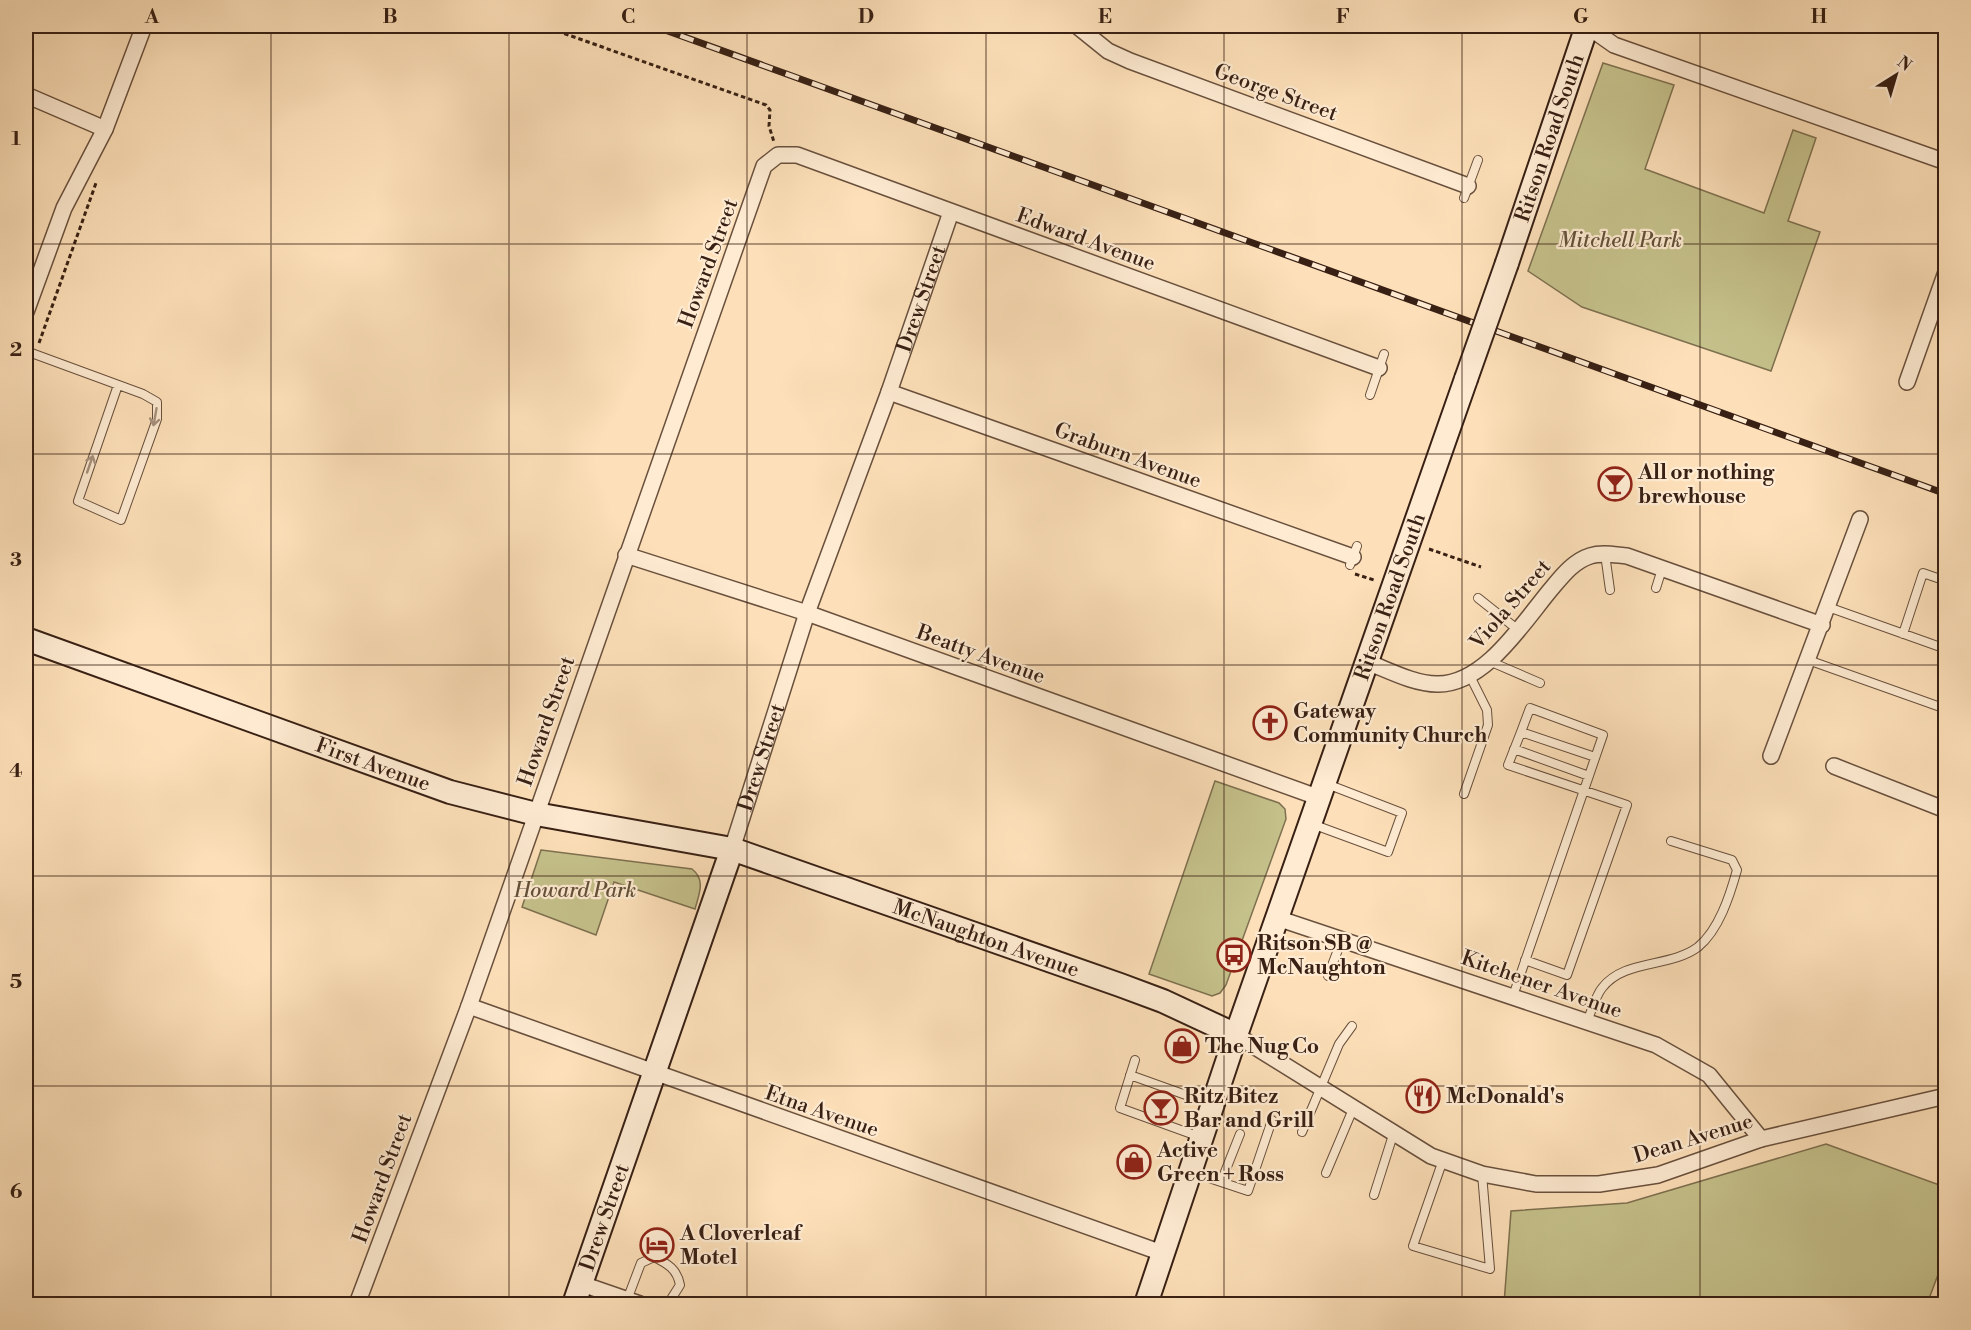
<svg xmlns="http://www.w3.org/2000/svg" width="1971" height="1330" font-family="'Libre Bodoni',serif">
<rect width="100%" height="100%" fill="#fde0b9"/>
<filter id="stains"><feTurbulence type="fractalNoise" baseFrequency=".00333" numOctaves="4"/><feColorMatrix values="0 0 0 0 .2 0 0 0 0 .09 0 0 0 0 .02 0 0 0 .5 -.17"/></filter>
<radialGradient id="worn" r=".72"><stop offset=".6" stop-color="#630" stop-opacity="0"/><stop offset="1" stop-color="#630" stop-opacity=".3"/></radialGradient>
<path fill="#c5c18b" stroke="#7e7050" stroke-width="1.5" d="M 1603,63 L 1674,85 L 1645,169 L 1764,213 L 1793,130 L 1816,138 L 1788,221 L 1820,232 L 1771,371 L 1582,307 L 1528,271 Z
M 1215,781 L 1279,803 L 1285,809 L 1286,819 L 1226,985 L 1220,993 L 1212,996 L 1149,974 Z
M 541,850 L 692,869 C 706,880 699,894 695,909 L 614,882 L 596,935 L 522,907 Z
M 1826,1144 L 1945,1187 L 1945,1256 L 1927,1304 L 1504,1304 L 1511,1211 L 1627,1203 Z"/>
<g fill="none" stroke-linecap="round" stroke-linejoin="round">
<defs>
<path id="service" d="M 1464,198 L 1478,160
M 26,351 L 143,394 L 157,402 L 157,419 L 121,520 L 78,501 L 118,385
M 1370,395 L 1384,354
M 1605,554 L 1610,590
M 1350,565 L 1357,546
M 1656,588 L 1662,569
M 1478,598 L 1517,629
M 1828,607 L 1946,649
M 1903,634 L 1923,573 L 1946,581
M 1808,660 L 1946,709
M 1489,661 L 1540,683
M 1521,732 L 1508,765 L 1627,805 L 1567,975 L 1525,960
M 1514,749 L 1589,776
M 1464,794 L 1488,725 L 1487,710 L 1470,676
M 1312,824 L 1388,852 L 1402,813 L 1327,784
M 1328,976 L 1342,939
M 1513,996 L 1603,735 L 1530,708 L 1521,732 L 1595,757
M 1587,1021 C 1592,1011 1595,997 1602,988 C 1624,959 1670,968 1698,947 C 1719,930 1730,895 1737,870 L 1732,860 L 1671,841
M 1135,1060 L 1120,1108 L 1200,1137
M 1130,1075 L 1211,1104
M 1302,1132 L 1339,1044 L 1352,1026
M 1240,1134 L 1221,1182 L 1248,1191 L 1272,1120
M 1443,1160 L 1413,1246 L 1490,1269 L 1482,1174
M 1191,1172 L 1221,1182
M 1326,1173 L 1353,1109
M 1374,1195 L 1393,1135
M 627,1300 L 641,1263 L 654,1257 C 668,1264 677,1269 680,1285 L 668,1304"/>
<g id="minor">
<path d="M 1077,26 L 1108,51 L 1130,61 L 1468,186"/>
<path d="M 1587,26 L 1614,45 L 1946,162"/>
<path d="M 26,95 L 105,129"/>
<path d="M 26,312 L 64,208 L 105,129 L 144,26"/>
<path d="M 1907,382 L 1946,272"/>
<path d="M 889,392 L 1353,557"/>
<path d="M 626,555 L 807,613 L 1320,798"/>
<path d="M 1367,662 C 1388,670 1414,684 1437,684 C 1485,685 1524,621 1552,588 C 1563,575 1574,561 1590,556 C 1602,552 1615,555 1627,556 L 1822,625"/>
<path d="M 1771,756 L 1860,519"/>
<path d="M 1834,766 L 1946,810"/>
<path id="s1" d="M 732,849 L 807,613 L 889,392 L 951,212"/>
<path d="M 1277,918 L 1656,1045 L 1709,1075 L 1761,1139"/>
<path d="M 469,1006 L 1162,1253"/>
<path d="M 1236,1035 L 1431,1156 L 1482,1174 L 1536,1184 L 1599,1184 L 1658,1175 L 1761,1139 L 1946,1096"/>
<path d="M 582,1284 L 640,1304"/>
<path d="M 357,1304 L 469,1006 L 764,166 L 778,155 L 797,155 L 1379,368"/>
</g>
<g id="secondary">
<path id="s2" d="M 1507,263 L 1587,26"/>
<path id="s3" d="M 26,639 L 450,792 L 536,814 L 732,849 L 1120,985 L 1163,1001 L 1236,1035"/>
<path id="s4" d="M 574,1304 L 732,849"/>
<path id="s5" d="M 1146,1304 L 1236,1035 L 1466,379"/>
</g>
</defs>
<use href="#service" stroke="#69503d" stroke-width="10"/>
<use href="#minor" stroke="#69503d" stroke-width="18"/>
<use href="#secondary" stroke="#382014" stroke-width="26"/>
<path stroke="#382014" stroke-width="3" stroke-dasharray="4.5 3" stroke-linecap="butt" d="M 543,26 L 766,105 L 770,110 L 769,126 L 774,142
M 39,343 L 96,183
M 26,382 L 32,363
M 1429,549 L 1481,567
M 1355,574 L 1374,580"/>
<use href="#service" stroke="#feebd2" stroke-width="8"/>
<use href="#minor" stroke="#feebd2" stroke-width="15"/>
<use href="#secondary" stroke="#feebd2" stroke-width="22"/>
<defs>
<path id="rail" d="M 654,26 L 1946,494"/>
</defs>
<use href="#rail" stroke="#382014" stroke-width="7"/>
<use href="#rail" stroke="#feebd2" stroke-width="4.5" stroke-dasharray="14" stroke-linecap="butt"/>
<defs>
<path id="secondary-bridge" d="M 1466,379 L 1507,263"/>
</defs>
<use href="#secondary-bridge" stroke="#382014" stroke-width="26" stroke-linecap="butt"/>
<use href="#secondary-bridge" stroke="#feebd2" stroke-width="22"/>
</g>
<defs><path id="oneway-shaft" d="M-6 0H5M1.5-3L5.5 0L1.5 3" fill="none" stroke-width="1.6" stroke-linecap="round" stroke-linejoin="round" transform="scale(1.5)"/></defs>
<g stroke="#a5907c">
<use href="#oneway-shaft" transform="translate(155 417) rotate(100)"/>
<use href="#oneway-shaft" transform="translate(90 464) rotate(-71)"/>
</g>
<path fill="none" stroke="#382014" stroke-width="1.5" stroke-opacity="0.55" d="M 271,26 L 271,1304M 509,26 L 509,1304M 747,26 L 747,1304M 986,26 L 986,1304M 1224,26 L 1224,1304M 1462,26 L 1462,1304M 1700,26 L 1700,1304M 26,244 L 1946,244M 26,454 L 1946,454M 26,665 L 1946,665M 26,876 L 1946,876M 26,1086 L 1946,1086"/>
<defs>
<symbol id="bar-ring" viewBox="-11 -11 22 22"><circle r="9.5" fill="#feebd2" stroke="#8f2418" stroke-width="1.5"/><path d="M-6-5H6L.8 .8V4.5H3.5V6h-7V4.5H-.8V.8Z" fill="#8f2418"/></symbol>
<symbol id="church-ring" viewBox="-11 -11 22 22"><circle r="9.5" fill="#feebd2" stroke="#8f2418" stroke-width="1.5"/><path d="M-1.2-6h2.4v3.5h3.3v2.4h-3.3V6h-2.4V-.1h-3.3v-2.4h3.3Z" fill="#8f2418"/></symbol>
<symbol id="bus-ring" viewBox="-11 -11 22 22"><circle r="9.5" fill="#feebd2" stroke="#8f2418" stroke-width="1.5"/><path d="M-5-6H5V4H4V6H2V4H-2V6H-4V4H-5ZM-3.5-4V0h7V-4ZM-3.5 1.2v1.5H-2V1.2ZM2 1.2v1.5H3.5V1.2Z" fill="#8f2418"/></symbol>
<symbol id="shop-ring" viewBox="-11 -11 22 22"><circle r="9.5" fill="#feebd2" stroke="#8f2418" stroke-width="1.5"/><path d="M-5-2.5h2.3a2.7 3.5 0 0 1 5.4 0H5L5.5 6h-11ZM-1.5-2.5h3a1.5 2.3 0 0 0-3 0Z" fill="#8f2418"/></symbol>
<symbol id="restaurant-ring" viewBox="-11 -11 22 22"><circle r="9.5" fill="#feebd2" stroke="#8f2418" stroke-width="1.5"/><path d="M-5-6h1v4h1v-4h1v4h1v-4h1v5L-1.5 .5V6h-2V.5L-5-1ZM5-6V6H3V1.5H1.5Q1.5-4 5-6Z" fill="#8f2418"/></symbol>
<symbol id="hotel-ring" viewBox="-11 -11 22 22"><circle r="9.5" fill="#feebd2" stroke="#8f2418" stroke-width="1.5"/><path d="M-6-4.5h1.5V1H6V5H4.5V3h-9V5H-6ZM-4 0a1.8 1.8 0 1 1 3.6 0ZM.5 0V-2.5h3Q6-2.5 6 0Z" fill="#8f2418"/></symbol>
</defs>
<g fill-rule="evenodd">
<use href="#bar-ring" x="1596" y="465" width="38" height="38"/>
<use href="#church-ring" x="1251" y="704" width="38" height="38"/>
<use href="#bus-ring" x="1215" y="936" width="38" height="38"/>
<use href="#shop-ring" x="1163" y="1027" width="38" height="38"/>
<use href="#restaurant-ring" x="1404" y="1077" width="38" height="38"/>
<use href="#bar-ring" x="1142" y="1089" width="38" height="38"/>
<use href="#shop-ring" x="1115" y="1143" width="38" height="38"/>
<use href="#hotel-ring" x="638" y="1226" width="38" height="38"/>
</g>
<g text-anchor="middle" stroke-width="4.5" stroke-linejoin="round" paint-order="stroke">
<g font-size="21" fill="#382014" stroke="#feebd2">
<text transform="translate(1276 92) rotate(20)" y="7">George Street</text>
<text dy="7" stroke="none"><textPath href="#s2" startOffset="132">Ritson Road South</textPath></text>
<text transform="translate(1086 239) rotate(20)" y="7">Edward Avenue</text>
<text transform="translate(708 263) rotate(-70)" y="7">Howard Street</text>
<text dy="7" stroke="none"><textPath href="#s1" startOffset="582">Drew Street</textPath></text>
<text transform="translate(1128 455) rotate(20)" y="7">Graburn Avenue</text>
<text dy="7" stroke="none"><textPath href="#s5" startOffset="748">Ritson Road South</textPath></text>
<text transform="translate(1510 604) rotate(-49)" y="7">Viola Street</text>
<text transform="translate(981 654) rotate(20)" y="7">Beatty Avenue</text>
<text transform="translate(546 721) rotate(-71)" y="7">Howard Street</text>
<text dy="7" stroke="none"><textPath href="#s1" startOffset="96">Drew Street</textPath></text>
<text dy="7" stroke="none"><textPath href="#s3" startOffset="369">First Avenue</textPath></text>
<text dy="7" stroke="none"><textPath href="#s3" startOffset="1008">McNaughton Avenue</textPath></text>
<text transform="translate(1542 984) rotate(19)" y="7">Kitchener Avenue</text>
<text transform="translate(822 1111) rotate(19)" y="7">Etna Avenue</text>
<text transform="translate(1693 1138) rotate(-17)" y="7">Dean Avenue</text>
<text transform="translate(382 1178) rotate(-70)" y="7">Howard Street</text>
<text dy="7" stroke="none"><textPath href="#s4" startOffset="92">Drew Street</textPath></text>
</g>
<g font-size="21" font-style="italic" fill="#625038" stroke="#feebd2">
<text x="1620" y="247">Mitchell Park</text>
<text x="575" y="897">Howard Park</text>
</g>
<g font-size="21" font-weight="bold" fill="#382014" stroke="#feebd2" text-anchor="start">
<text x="1638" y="479">All or nothing<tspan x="1638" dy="24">brewhouse</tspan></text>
<text x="1293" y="718">Gateway<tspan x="1293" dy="24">Community Church</tspan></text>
<text x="1257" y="950">Ritson SB @<tspan x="1257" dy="24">McNaughton</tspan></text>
<text x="1205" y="1053">The Nug Co</text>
<text x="1184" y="1103">Ritz Bitez<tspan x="1184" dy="24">Bar and Grill</tspan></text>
<text x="1446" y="1103">McDonald's</text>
<text x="1157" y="1157">Active<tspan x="1157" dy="24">Green + Ross</tspan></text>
<text x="680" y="1240">A Cloverleaf<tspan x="680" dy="24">Motel</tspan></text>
</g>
</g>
<rect width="1971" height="1330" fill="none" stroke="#fde0b9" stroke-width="66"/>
<g transform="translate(1896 75) rotate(37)" stroke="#feebd2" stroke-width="4.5" paint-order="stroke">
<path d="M0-4.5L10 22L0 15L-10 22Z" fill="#382014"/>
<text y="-9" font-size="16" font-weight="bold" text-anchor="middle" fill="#382014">N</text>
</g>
<rect x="33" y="33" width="1905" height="1264" fill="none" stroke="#382014" stroke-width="2"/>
<g font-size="20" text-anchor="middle" font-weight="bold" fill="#382014">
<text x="152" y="23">A</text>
<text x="390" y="23">B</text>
<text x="628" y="23">C</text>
<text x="866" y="23">D</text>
<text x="1105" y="23">E</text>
<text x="1343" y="23">F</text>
<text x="1581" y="23">G</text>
<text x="1819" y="23">H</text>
<text x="16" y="145">1</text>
<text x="16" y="356">2</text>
<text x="16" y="566">3</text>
<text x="16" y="777">4</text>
<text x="16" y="988">5</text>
<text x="16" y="1198">6</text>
</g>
<rect width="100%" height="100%" filter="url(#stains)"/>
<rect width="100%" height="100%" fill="url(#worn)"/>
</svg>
